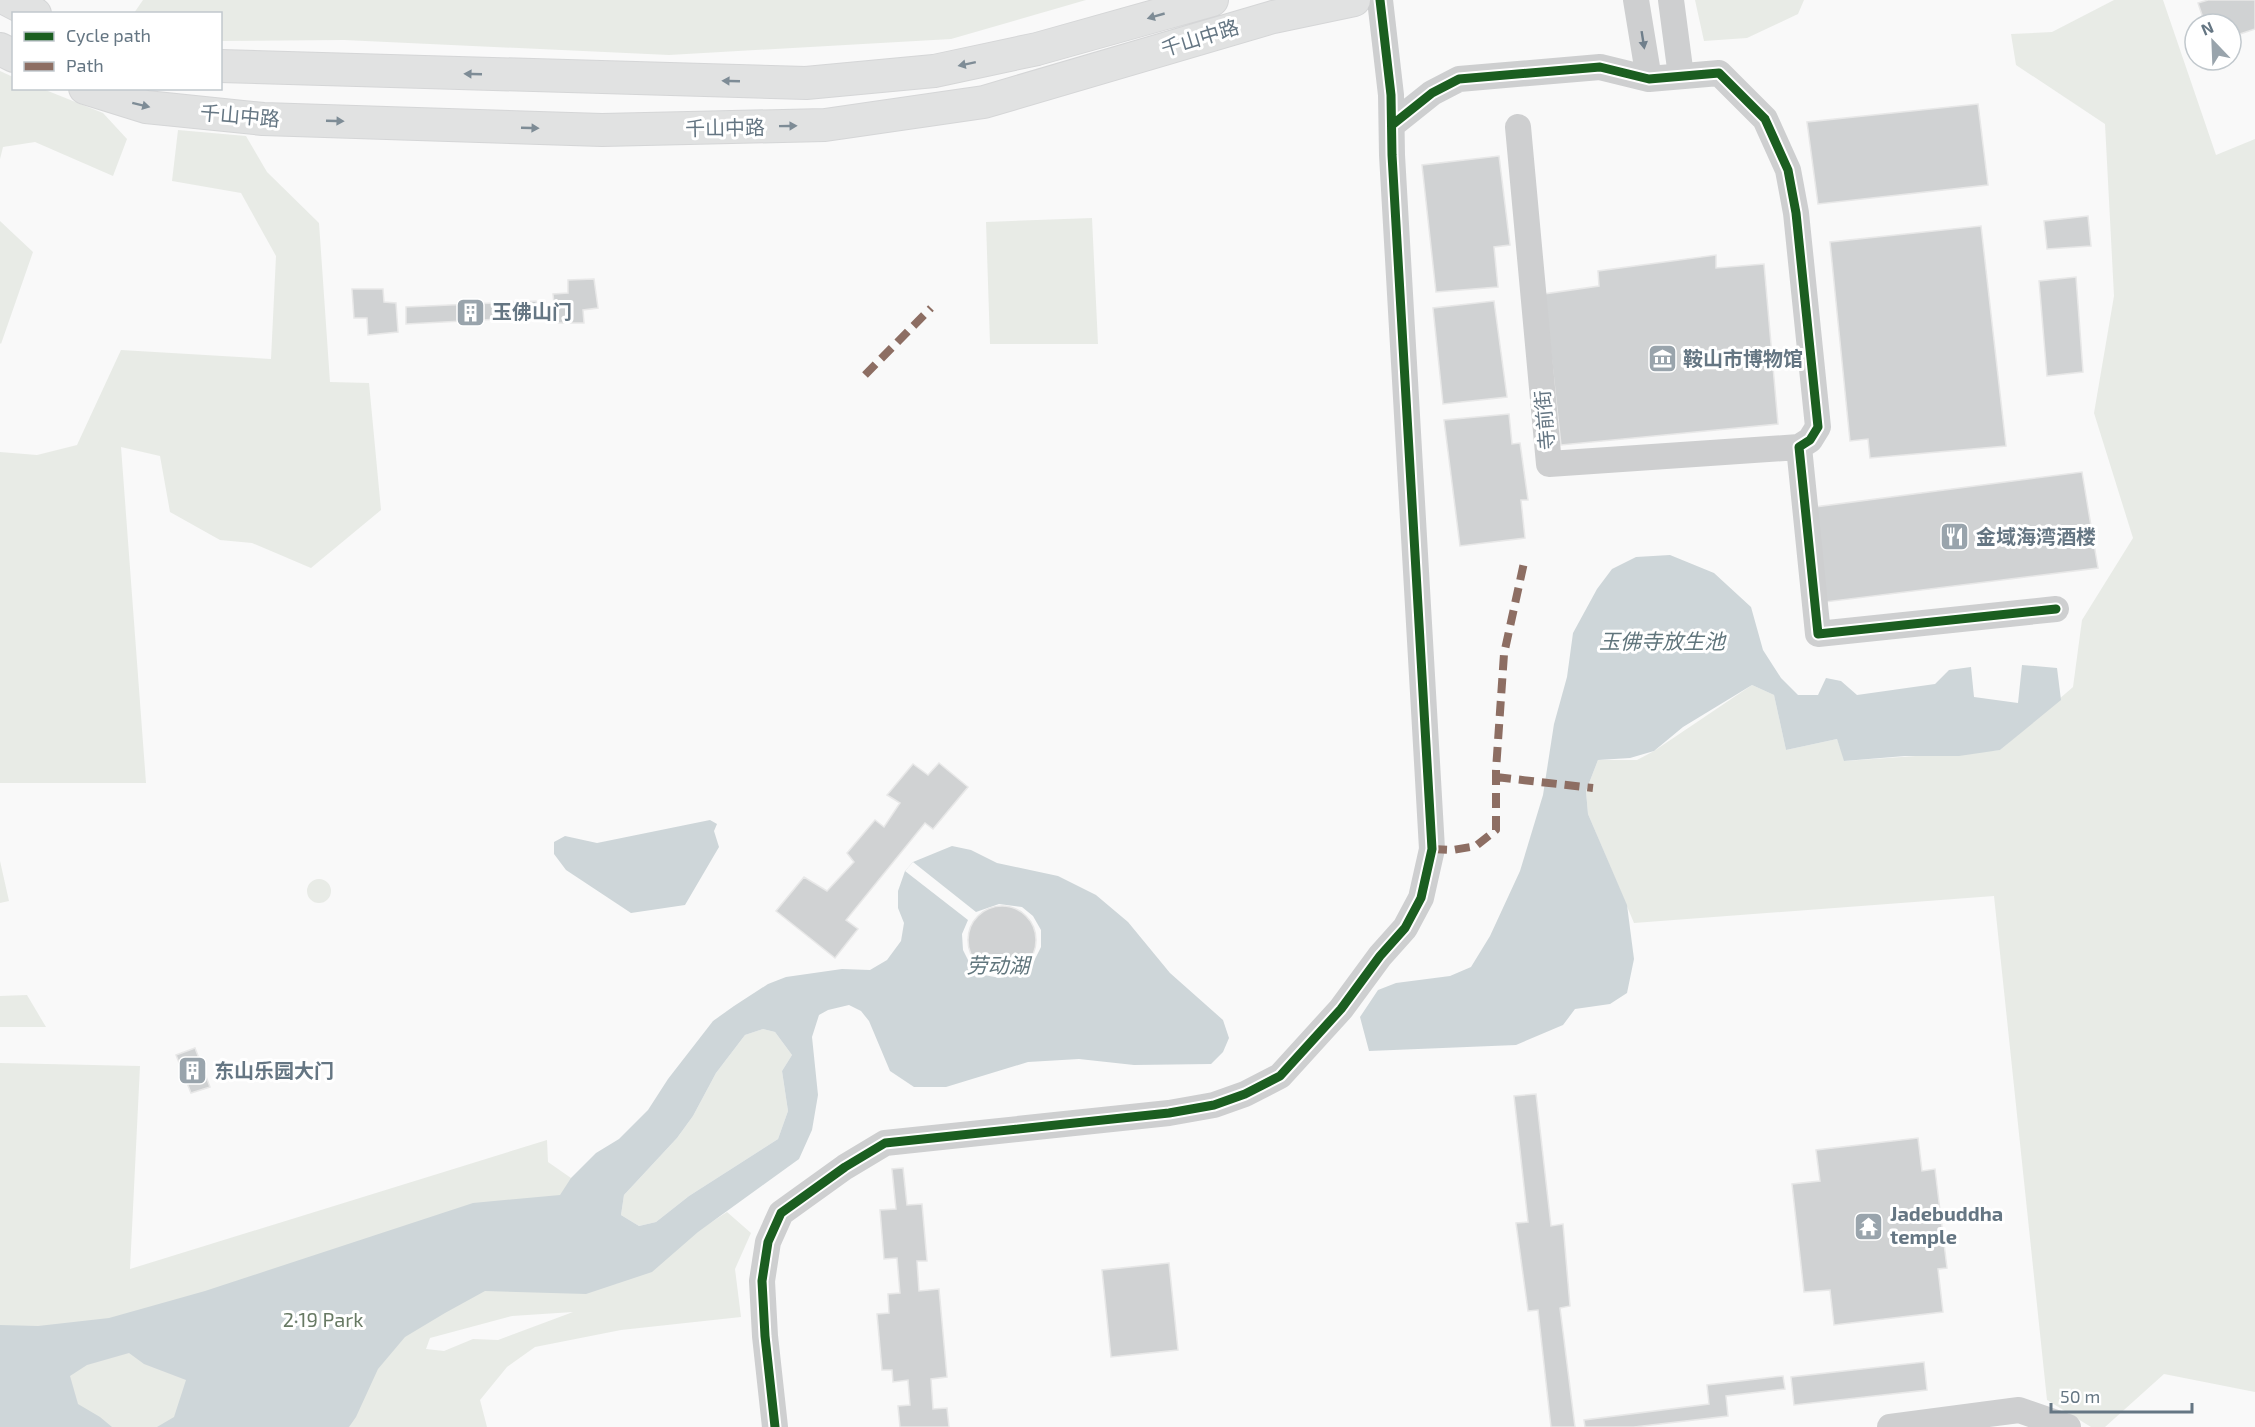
<svg xmlns="http://www.w3.org/2000/svg" width="2255" height="1427" font-family="'Exo 2','Noto Sans SC',sans-serif">
<rect width="100%" height="100%" fill="#f9f9f9"/>
<path fill="#e8ebe6" fill-rule="evenodd" d="M 143,0 L 1086,0 L 951,39 L 669,55 L 344,40 L 221,41 L 220,14 L 134,13 Z
M 1695,0 L 1804,0 L 1798,14 L 1747,38 L 1704,41 Z
M 2114,0 L 2163,0 L 2216,155 L 2255,139 L 2255,1392 L 2164,1374 L 2105,1427 L 2091,1427 L 2047,1400 L 1994,896 L 1634,923 L 1588,814 L 1586,791 L 1598,760 L 1637,760 L 1654,751 L 1752,685 L 1774,695 L 1786,750 L 1837,739 L 1845,761 L 2000,750 L 2073,687 L 2082,620 L 2133,538 L 2094,413 L 2114,296 L 2105,124 L 2016,65 L 2011,34 L 2052,32 Z
M 0,71 L 13,77 L 14,88 L 43,89 L 103,113 L 127,139 L 113,176 L 35,142 L 3,147 L 0,159 Z
M 178,130 L 246,136 L 267,172 L 319,223 L 330,382 L 369,383 L 381,510 L 311,568 L 252,543 L 220,540 L 170,512 L 160,456 L 121,447 L 146,783 L 0,783 L 0,452 L 37,455 L 77,445 L 121,350 L 271,359 L 276,256 L 241,193 L 172,181 Z
M 1092,218 L 1098,344 L 990,344 L 986,222 Z
M 0,221 L 33,252 L 1,344 L 0,343 Z
M 0,861 L 9,901 L 0,903 Z
M307 891a12 12 0 1 1 24 0a12 12 0 1 1-24 0Z
M 27,995 L 46,1027 L 0,1027 L 0,996 Z
M 763,1029 L 775,1032 L 792,1055 L 782,1071 L 788,1111 L 778,1139 L 689,1196 L 656,1222 L 639,1226 L 621,1215 L 624,1195 L 677,1138 L 693,1116 L 716,1073 L 745,1035 Z
M 0,1063 L 140,1066 L 130,1269 L 547,1140 L 548,1162 L 571,1178 L 616,1284 L 727,1212 L 751,1233 L 735,1269 L 741,1317 L 621,1330 L 535,1347 L 507,1367 L 480,1400 L 487,1427 L 0,1427 ZM 573,1312 L 498,1340 L 473,1339 L 444,1351 L 426,1349 L 430,1338 L 512,1316 Z"/>
<path fill="#ced6d9" fill-rule="evenodd" d="M 1670,555 L 1714,573 L 1751,607 L 1763,650 L 1781,678 L 1798,695 L 1818,695 L 1826,678 L 1841,681 L 1857,695 L 1935,684 L 1949,670 L 1971,667 L 1974,697 L 2018,703 L 2022,665 L 2057,668 L 2061,700 L 2000,750 L 1959,756 L 1905,756 L 1844,761 L 1837,739 L 1786,750 L 1774,695 L 1752,685 L 1683,727 L 1654,751 L 1630,758 L 1598,760 L 1586,791 L 1588,814 L 1627,905 L 1634,959 L 1627,993 L 1610,1004 L 1575,1009 L 1563,1025 L 1516,1045 L 1369,1051 L 1360,1017 L 1378,990 L 1396,983 L 1450,976 L 1471,967 L 1490,936 L 1520,871 L 1543,795 L 1554,724 L 1567,677 L 1573,633 L 1597,589 L 1612,569 L 1636,557 Z
M 710,820 L 717,824 L 714,831 L 719,847 L 685,905 L 631,913 L 566,870 L 554,854 L 554,842 L 565,836 L 597,843 Z
M 952,846 L 971,850 L 997,863 L 1058,876 L 1096,895 L 1128,922 L 1170,973 L 1223,1020 L 1229,1038 L 1223,1052 L 1211,1064 L 1134,1065 L 1079,1059 L 1028,1062 L 946,1087 L 914,1087 L 890,1071 L 869,1021 L 861,1011 L 849,1005 L 828,1010 L 819,1015 L 812,1037 L 818,1095 L 812,1130 L 799,1159 L 698,1232 L 652,1272 L 586,1294 L 485,1291 L 445,1313 L 405,1337 L 378,1369 L 356,1417 L 349,1427 L 157,1427 L 174,1417 L 186,1380 L 144,1364 L 129,1353 L 87,1365 L 70,1376 L 78,1404 L 100,1417 L 112,1427 L 0,1427 L 0,1325 L 38,1326 L 109,1318 L 205,1291 L 473,1203 L 560,1195 L 571,1178 L 596,1153 L 619,1139 L 648,1110 L 668,1079 L 713,1021 L 734,1006 L 768,984 L 786,977 L 842,969 L 870,970 L 887,960 L 901,941 L 904,923 L 898,908 L 898,891 L 905,871 L 913,862 ZM 763,1029 L 775,1032 L 792,1055 L 782,1071 L 788,1111 L 778,1139 L 689,1196 L 656,1222 L 639,1226 L 621,1215 L 624,1195 L 677,1138 L 693,1116 L 716,1073 L 745,1035 Z"/>
<path fill="#f9f9f9" d="M 913,862 L 976,912 L 999,904 L 1022,907 L 1033,916 L 1041,930 L 1041,947 L 1034,961 L 1019,973 L 1000,978 L 984,975 L 971,966 L 963,950 L 962,934 L 968,920 L 905,871 Z"/>
<path fill="#d0d2d3" stroke="#e8e8e8" stroke-width="1.5" d="M 2208,0 L 2255,0 L 2255,29 L 2231,37 L 2231,24 L 2205,24 L 2198,3 Z
M 1978,104 L 1988,185 L 1818,204 L 1807,122 Z
M 1499,156 L 1510,245 L 1494,247 L 1498,287 L 1436,292 L 1422,165 Z
M 2088,216 L 2091,246 L 2047,249 L 2044,221 Z
M 1981,226 L 2006,446 L 1870,458 L 1868,439 L 1850,441 L 1830,242 Z
M 1716,255 L 1716,268 L 1764,264 L 1778,424 L 1561,445 L 1544,294 L 1599,286 L 1598,271 Z
M 2076,277 L 2083,372 L 2047,376 L 2039,281 Z
M 594,279 L 598,308 L 583,310 L 584,323 L 556,323 L 553,294 L 568,293 L 568,280 Z
M 352,289 L 383,289 L 384,302 L 396,303 L 398,332 L 368,335 L 367,318 L 354,318 Z
M 536,301 L 538,317 L 406,324 L 406,307 Z
M 1494,301 L 1507,397 L 1443,404 L 1433,308 Z
M 1509,414 L 1512,444 L 1520,443 L 1528,500 L 1521,500 L 1525,538 L 1460,546 L 1444,420 Z
M 2082,472 L 2098,568 L 1825,602 L 1815,507 Z
M 939,763 L 968,787 L 933,829 L 925,823 L 846,920 L 858,929 L 835,958 L 776,911 L 804,877 L 827,891 L 854,862 L 847,853 L 875,820 L 884,827 L 900,803 L 887,795 L 913,764 L 928,775 Z
M968 940a34 34 0 1 1 68 0a34 34 0 1 1-68 0Z
M 195,1048 L 210,1087 L 191,1093 L 176,1055 Z
M 1536,1094 L 1551,1226 L 1563,1224 L 1570,1306 L 1560,1308 L 1575,1427 L 1551,1427 L 1538,1310 L 1528,1311 L 1516,1223 L 1528,1222 L 1514,1096 Z
M 1918,1138 L 1922,1171 L 1935,1169 L 1947,1268 L 1938,1269 L 1943,1312 L 1834,1325 L 1830,1290 L 1804,1292 L 1792,1184 L 1820,1181 L 1816,1150 Z
M 903,1168 L 907,1205 L 922,1204 L 927,1261 L 917,1261 L 919,1291 L 939,1289 L 947,1377 L 931,1379 L 933,1409 L 947,1408 L 949,1427 L 900,1427 L 898,1406 L 910,1405 L 908,1380 L 893,1382 L 892,1370 L 882,1370 L 877,1314 L 889,1313 L 888,1294 L 900,1293 L 897,1258 L 884,1259 L 880,1210 L 896,1209 L 892,1169 Z
M 1169,1263 L 1178,1350 L 1111,1357 L 1102,1270 Z
M 1924,1362 L 1927,1390 L 1794,1405 L 1791,1377 Z
M 1783,1376 L 1785,1389 L 1726,1396 L 1728,1416 L 1634,1427 L 1585,1427 L 1584,1420 L 1709,1404 L 1707,1385 Z"/>
<g fill="none" stroke-linecap="round" stroke-linejoin="round">
<defs>
<path id="major" d="M 8,0 L 35,14
M 0,49 L 14,56
M 220,66 L 806,83 L 934,71 L 1037,49 L 1212,0
M 85,88 L 146,107 L 263,119 L 602,130 L 825,125 L 984,102 L 1273,17 L 1354,0"/>
</defs>
<use href="#major" stroke="#d5d6d7" stroke-width="34"/>
<path stroke="#cecfd0" stroke-width="26" d="M 1636,0 L 1649,79
M 1671,0 L 1681,76
M 1392,125 L 1432,93 L 1459,79 L 1600,67 L 1649,79 L 1719,73 L 1765,119 L 1788,170 L 1796,213 L 1818,427 L 1810,440 L 1799,447 L 1818,634 L 2056,609
M 1518,127 L 1549,464 L 1799,447
M 775,1427 L 765,1336 L 762,1281 L 768,1242 L 781,1213 L 845,1167 L 885,1143 L 1169,1113 L 1214,1105 L 1245,1094 L 1280,1076 L 1341,1009 L 1380,956 L 1405,928 L 1421,898 L 1432,849 L 1392,155 L 1391,95 L 1380,0
M 1890,1427 L 2019,1410 L 2068,1427"/>
<use href="#major" stroke="#e1e2e2" stroke-width="32"/>
<path stroke="#8d6e63" stroke-width="8" stroke-dasharray="15 8" stroke-linecap="butt" d="M 865,375 L 931,308
M 1496,777 L 1593,788
M 1432,849 L 1453,850 L 1476,846 L 1496,830 L 1496,770 L 1504,654 L 1525,558"/>
<defs>
<path id="cycleway" d="M 1392,125 L 1432,93 L 1459,79 L 1600,67 L 1649,79 L 1719,73 L 1765,119 L 1788,170 L 1796,213 L 1818,427 L 1810,440 L 1799,447 L 1818,634 L 2056,609
M 775,1427 L 765,1336 L 762,1281 L 768,1242 L 781,1213 L 845,1167 L 885,1143 L 1169,1113 L 1214,1105 L 1245,1094 L 1280,1076 L 1341,1009 L 1380,956 L 1405,928 L 1421,898 L 1432,849 L 1392,155 L 1391,95 L 1380,0"/>
</defs>
<use href="#cycleway" stroke="#fff" stroke-width="13"/>
<use href="#cycleway" stroke="#1b5e20" stroke-width="9"/>
</g>
<defs><path id="oneway-solid" d="M-6-.8H1V-3.2L6.5 0L1 3.2V.8H-6Z" transform="scale(1.5)"/></defs>
<g fill="#7e8c96">
<use href="#oneway-solid" transform="translate(1156 16) rotate(164)"/>
<use href="#oneway-solid" transform="translate(967 64) rotate(168)"/>
<use href="#oneway-solid" transform="translate(473 74) rotate(-178)"/>
<use href="#oneway-solid" transform="translate(731 81) rotate(-178)"/>
<use href="#oneway-solid" transform="translate(141 105) rotate(14)"/>
<use href="#oneway-solid" transform="translate(335 121) rotate(2)"/>
<use href="#oneway-solid" transform="translate(788 126) rotate(-1)"/>
<use href="#oneway-solid" transform="translate(530 128) rotate(2)"/>
</g>
<use fill="#707f8b" href="#oneway-solid" transform="translate(1643 40) rotate(81)"/>
<defs>
<symbol id="building-square" viewBox="-11 -11 22 22"><rect x="-9" y="-9" width="18" height="18" rx="4" fill="#99a4ac" stroke="#fff"/><path d="M-4-6H4V6H1V3H-1V6H-4ZM-2.5-4.3h1.7v1.8h-1.7ZM.8-4.3h1.7v1.8H.8ZM-2.5-1h1.7V.8h-1.7ZM.8-1h1.7V.8H.8Z" fill="#fff"/></symbol>
<symbol id="museum-square" viewBox="-11 -11 22 22"><rect x="-9" y="-9" width="18" height="18" rx="4" fill="#99a4ac" stroke="#fff"/><path d="M0-6L6-3V-2H-6V-3ZM-5-1h2V3h-2ZM-1-1h2V3h-2ZM3-1h2V3H3ZM-6 4H6V6H-6Z" fill="#fff"/></symbol>
<symbol id="restaurant-square" viewBox="-11 -11 22 22"><rect x="-9" y="-9" width="18" height="18" rx="4" fill="#99a4ac" stroke="#fff"/><path d="M-5-6h1v4h1v-4h1v4h1v-4h1v5L-1.5 .5V6h-2V.5L-5-1ZM5-6V6H3V1.5H1.5Q1.5-4 5-6Z" fill="#fff"/></symbol>
<symbol id="temple-square" viewBox="-11 -11 22 22"><rect x="-9" y="-9" width="18" height="18" rx="4" fill="#99a4ac" stroke="#fff"/><path d="M0-6L5-2H3V0L6.5 2.5H4V6H1.5V3h-3V6H-4V2.5H-6.5L-3 0V-2H-5Z" fill="#fff"/></symbol>
</defs>
<g fill-rule="evenodd">
<use href="#building-square" x="454" y="296" width="33" height="33"/>
<use href="#museum-square" x="1646" y="342" width="33" height="33"/>
<use href="#restaurant-square" x="1938" y="520" width="33" height="33"/>
<use href="#building-square" x="176" y="1054" width="33" height="33"/>
<use href="#temple-square" x="1852" y="1210" width="33" height="33"/>
</g>
<g text-anchor="middle" stroke-width="6" stroke-linejoin="round" paint-order="stroke">
<g font-size="20" fill="#657683" stroke="#fff">
<text transform="translate(1200 38) rotate(-17)" y="7">千山中路</text>
<text transform="translate(240 116) rotate(5)" y="7">千山中路</text>
<text transform="translate(725 128) rotate(-1)" y="7">千山中路</text>
<text transform="translate(1545 420) rotate(-95)" y="7">寺前街</text>
</g>
<g font-size="20" font-weight="bold" fill="#657683" stroke="#fff" text-anchor="start">
<text x="492" y="319">玉佛山门</text>
<text x="1683" y="366">鞍山市博物馆</text>
<text x="1976" y="544">金域海湾酒楼</text>
<text x="214" y="1078">东山乐园大门</text>
<text x="1890" y="1221">Jadebuddha<tspan x="1890" dy="23">temple</tspan></text>
</g>
<g font-size="20" fill="#687a64" stroke="#fff">
<text x="323" y="1327">2·19 Park</text>
</g>
<g font-size="21" font-style="italic" fill="#60757c" stroke="#fff">
<text x="1662" y="649">玉佛寺放生池</text>
<text x="998" y="973">劳动湖</text>
</g>
</g>
<rect x="12" y="12" width="210" height="78" fill="#ffffff" stroke="#c1c8cd" stroke-width="1.5"/>
<rect x="24" y="32" width="30" height="9" fill="#1b5e20" stroke="#c1c8cd" stroke-width="1.5"/>
<text x="66" y="42" font-size="18" fill="#657683">Cycle path</text>
<rect x="24" y="62" width="30" height="9" fill="#8d6e63" stroke="#c1c8cd" stroke-width="1.5"/>
<text x="66" y="72" font-size="18" fill="#657683">Path</text>
<g transform="translate(2213 42) rotate(337)"><circle r="28" fill="#ffffff" stroke="#c1c8cd" stroke-width="1.5"/>
<path d="M0-4.5L10 22L0 15L-10 22Z" fill="#99a4ac"/>
<text y="-9" font-size="16" font-weight="bold" text-anchor="middle" fill="#657683">N</text>
</g>
<path d="M2051 1403v9h141v-9" fill="none" stroke="#657683" stroke-width="3"/>
<text x="2060" y="1403" font-size="18" fill="#657683" stroke="#ffffff" stroke-width="4.5" paint-order="stroke">50 m</text>
</svg>
